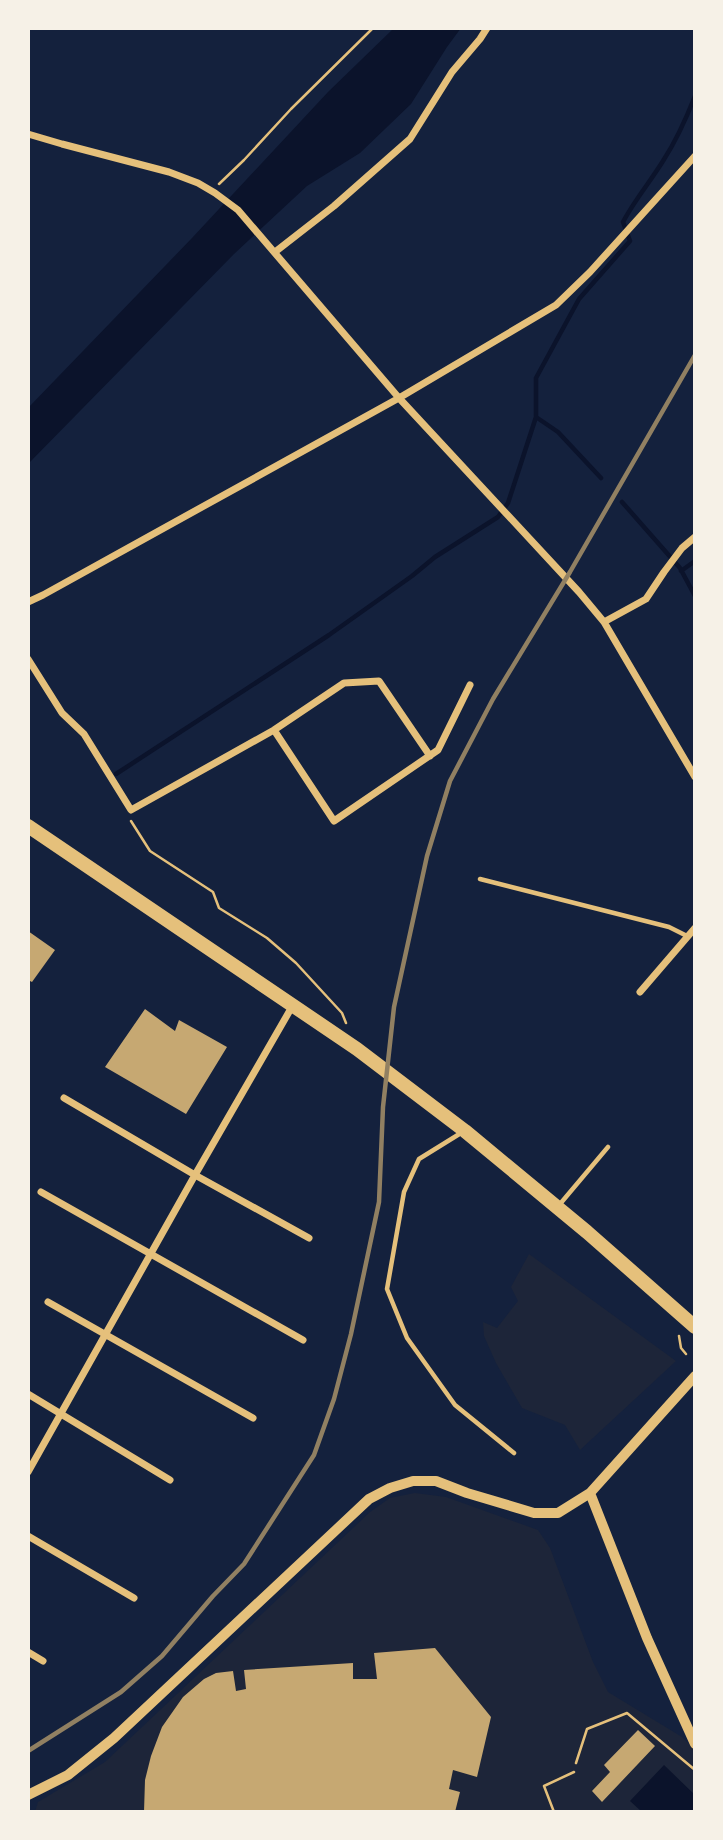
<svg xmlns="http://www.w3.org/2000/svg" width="723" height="1840" font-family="Helvetica,sans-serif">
<rect width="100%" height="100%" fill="#14213d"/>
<path fill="#1d2539" d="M 529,1254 L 676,1361 L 580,1450 L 565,1425 L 522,1408 L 496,1363 L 484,1336 L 483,1322 L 497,1328 L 518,1301 L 511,1287 Z
M 415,1493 L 446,1497 L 538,1530 L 550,1548 L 593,1662 L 608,1692 L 682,1737 L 695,1750 L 695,1812 L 35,1812 L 38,1802 L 105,1762 L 370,1512 L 390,1498 Z"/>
<path fill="#0b132b" d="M 394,28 L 461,28 L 447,47 L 411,104 L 360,153 L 307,186 L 234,254 L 28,464 L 28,408 L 192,238 L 328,92 Z
M 664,1765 L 695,1795 L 695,1812 L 642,1812 L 630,1801 Z"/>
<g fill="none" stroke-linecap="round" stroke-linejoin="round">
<path stroke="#0b132b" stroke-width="4.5" d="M 536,417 L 558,432 L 601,478
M 622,502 L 680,568 L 695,596
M 681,571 L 695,561
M 116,774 L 329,635 L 412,576 L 435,557 L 498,517 L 508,503 L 536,417 L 536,378 L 579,299 L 630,241 L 623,222 C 634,201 650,182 663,161 C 676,141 686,119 695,96"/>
</g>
<path fill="#c6a872" d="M 28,931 L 55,950 L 32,982 L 28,980 Z
M 145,1009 L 175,1031 L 179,1020 L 227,1047 L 186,1114 L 105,1067 Z
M 435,1648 L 491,1717 L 477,1777 L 453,1770 L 449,1789 L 460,1792 L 455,1812 L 144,1812 L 145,1780 L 151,1756 L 162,1727 L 183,1697 L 204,1679 L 216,1673 L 233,1671 L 236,1691 L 246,1689 L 244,1670 L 353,1663 L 353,1679 L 377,1679 L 374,1653 Z
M 638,1730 L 655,1746 L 602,1802 L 592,1791 L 610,1772 L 604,1765 Z"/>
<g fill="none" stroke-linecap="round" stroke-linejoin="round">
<path stroke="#e5c07b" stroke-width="2.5" d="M 219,184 L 244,160 L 291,109 L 373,28
M 131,821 L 150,851 L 213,892 L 219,908 L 267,938 L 296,963 L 342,1013 L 346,1023
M 679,1336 L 681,1348 L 686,1354
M 576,1763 L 587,1729 L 627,1713 L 695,1770
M 554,1812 L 544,1786 L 574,1772"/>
<path stroke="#e5c07b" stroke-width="4.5" d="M 480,879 L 669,927 L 687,936
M 461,1133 L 419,1159 L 404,1192 L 387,1289 L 407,1338 L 455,1405 L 514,1453
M 560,1204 L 608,1147"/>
<path stroke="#e5c07b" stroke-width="7" d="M 28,134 L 62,144 L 169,172 L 198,183 L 215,193 L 238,210 L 399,398 L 579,592 L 604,622 L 695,777
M 275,252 L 334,206 L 410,139 L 452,72 L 480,39 L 487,28
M 28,602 L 43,595 L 399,398 L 556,305 L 590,272 L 695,156
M 604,622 L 646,599 L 664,572 L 682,548 L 695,537
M 28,659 L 62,713 L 84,734 L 131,810 L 274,730 L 344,683 L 379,681 L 430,756
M 274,730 L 334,821 L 438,750 L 470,685
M 640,992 L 695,928
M 64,1098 L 195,1175 L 309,1238
M 41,1192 L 303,1340
M 48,1302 L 253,1418
M 28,1394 L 170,1480
M 28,1472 L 195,1175 L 293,1005
M 28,1536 L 134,1598
M 28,1652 L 43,1661"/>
<path stroke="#e5c07b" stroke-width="10" d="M 590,1493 L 647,1638 L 695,1744
M 28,1795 L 68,1775 L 114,1738 L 369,1499 L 390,1488 L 413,1481 L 436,1481 L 467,1493 L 534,1513 L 558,1513 L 590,1493 L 695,1376"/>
<path stroke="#e5c07b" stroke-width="14" d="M 28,826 L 357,1049 L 465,1131 L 587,1232 L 695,1327"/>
<path stroke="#918062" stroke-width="4.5" d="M 28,1751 L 121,1692 L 162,1656 L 213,1596 L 244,1564 L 314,1455 L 334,1399 L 351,1334 L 379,1202 L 383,1107 L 394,1007 L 427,856 L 450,781 L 493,699 L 570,572 L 695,355"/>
</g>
<rect width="723" height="1840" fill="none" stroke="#f6f1e7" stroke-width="60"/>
</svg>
